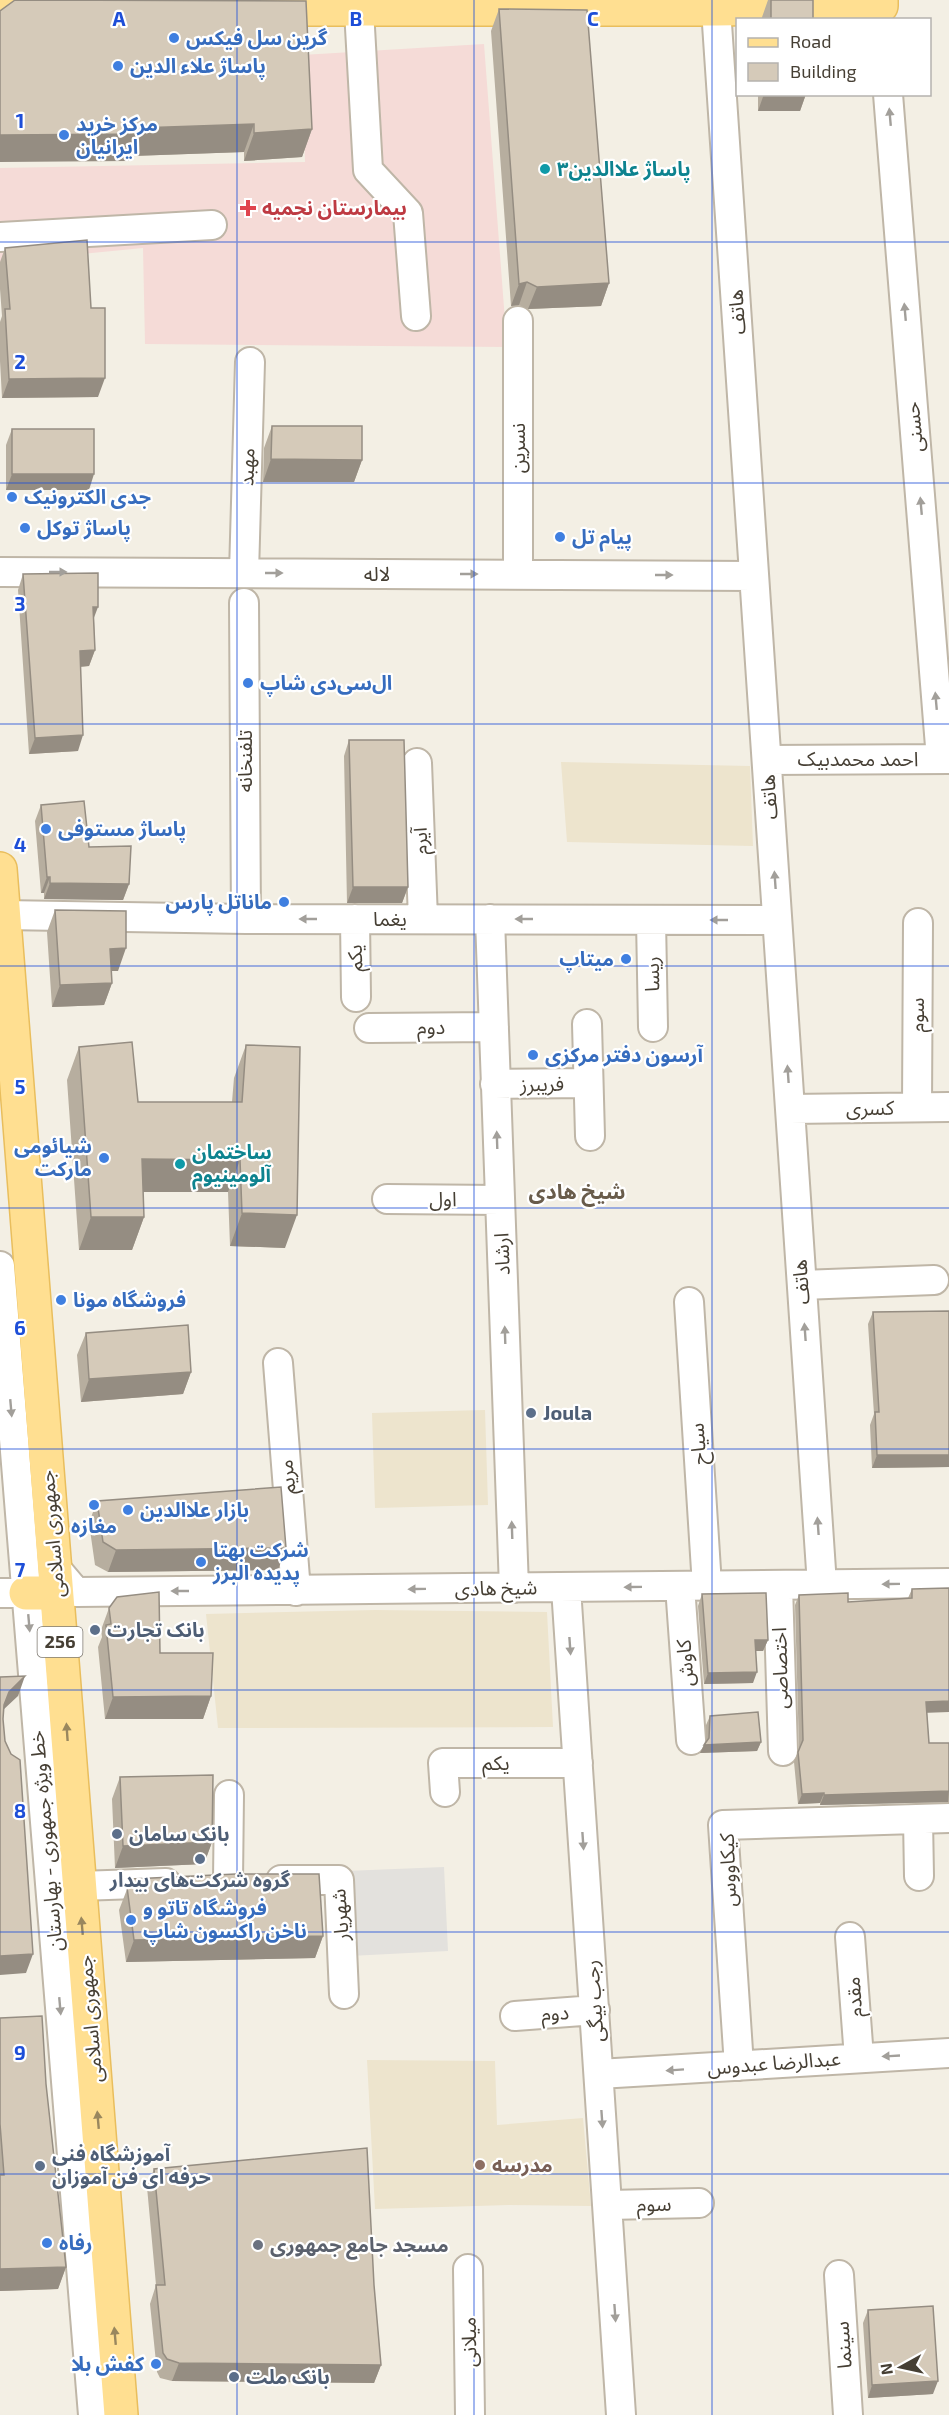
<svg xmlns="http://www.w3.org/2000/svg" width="949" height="2415" font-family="'Exo 2','Noto Sans Arabic',sans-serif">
<rect width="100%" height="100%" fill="#f3efe4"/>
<path fill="#ede4cd" d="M 561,762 L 750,766 L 753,846 L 567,842 Z
M 485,1410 L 488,1505 L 375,1508 L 372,1413 Z
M 375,1610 L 547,1612 L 553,1727 L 218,1728 L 206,1614 Z
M 367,2060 L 495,2061 L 497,2125 L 583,2118 L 591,2206 L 509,2205 L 375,2209 Z"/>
<path fill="#f5dbd7" d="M 484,44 L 507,347 L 145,344 L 143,248 L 0,262 L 0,168 L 305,162 L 302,55 Z"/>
<path fill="#e3e1dd" d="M 444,1867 L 448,1951 L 350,1956 L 346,1871 Z"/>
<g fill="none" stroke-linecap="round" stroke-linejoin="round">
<defs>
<path id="minor" d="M 716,9 L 822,1585
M 359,10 L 368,170 L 408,213 L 416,316
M 888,94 L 941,759
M 0,237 L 212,225
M 518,321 L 518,575
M 0,572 L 754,576
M 244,573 L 250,362
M 244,603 L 246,919
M 767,760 L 949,759
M 417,763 L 423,919
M 3,915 L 246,919 L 777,920
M 355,919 L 356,997
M 490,919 L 514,1588
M 651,920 L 653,1027
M 587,1024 L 590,1136
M 369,1028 L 494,1027
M 495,1084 L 588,1083
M 917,1107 L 918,923
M 790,1109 L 949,1107
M 387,1199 L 500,1200
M 0,1266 L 93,2415
M 802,1285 L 934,1280
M 689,1302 L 707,1586
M 278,1363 L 296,1591
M 54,1566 L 76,1592 L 949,1583
M 778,1585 L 783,1751
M 680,1586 L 691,1740
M 566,1588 L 621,2415
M 0,1593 L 26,1593
M 445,1792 L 443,1763 L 578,1763
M 918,1819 L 919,1876
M 228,1880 L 229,1795
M 281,1880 L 339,1880 L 344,1994
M 79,1886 L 166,1883
M 850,1937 L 859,2058
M 515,2016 L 595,2010
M 739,2066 L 723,1825 L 949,1818
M 599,2074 L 949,2053
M 608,2205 L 699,2203
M 468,2269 L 470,2415
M 839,2275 L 848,2415"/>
<path id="major" d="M 0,5 L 52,6
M 263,9 L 716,9 L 881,6 L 881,0
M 0,869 L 121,2415
M 26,1593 L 56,1593"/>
</defs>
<use href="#minor" stroke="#bfb6a7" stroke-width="32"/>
<use href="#major" stroke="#e9be5d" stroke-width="36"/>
<use href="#minor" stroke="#fff" stroke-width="28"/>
<use href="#major" stroke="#ffdf91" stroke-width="33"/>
</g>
<path fill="#b7ae9f" d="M 768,0 L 813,0 L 813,20 L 761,20 Z
M 499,9 L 609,283 L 601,306 L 528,309 L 519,305 L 511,306 L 491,31 Z
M 0,11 L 312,129 L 302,157 L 244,161 L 244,152 L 132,156 L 130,161 Z
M 758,94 L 806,94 L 800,111 L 758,111 Z
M 5,248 L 91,308 L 98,397 L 2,398 L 0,361 L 0,322 L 2,316 L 0,289 L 0,262 Z
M 272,426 L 362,460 L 354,482 L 263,482 L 264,448 Z
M 12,429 L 89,490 L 6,490 L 6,445 Z
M 23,574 L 94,619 L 95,650 L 89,666 L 81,667 L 78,751 L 29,754 L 18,590 Z
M 349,740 L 408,887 L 402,903 L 347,903 L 344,756 Z
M 41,805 L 89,847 L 129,884 L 123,900 L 44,899 L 44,893 L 41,893 L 35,821 Z
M 55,910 L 118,971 L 111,971 L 112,983 L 104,1005 L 52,1007 L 47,932 Z
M 246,1045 L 285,1248 L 230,1246 L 228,1192 L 143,1192 L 144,1217 L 132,1250 L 79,1250 L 67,1080 L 79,1047 L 138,1102 L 232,1102 L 234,1078 Z
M 949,1311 L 949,1467 L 872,1468 L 870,1425 L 874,1414 L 868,1324 L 873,1312 Z
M 86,1333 L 191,1372 L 183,1394 L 81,1402 L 77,1355 Z
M 97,1501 L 278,1570 L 108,1572 L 95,1565 L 89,1523 Z
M 912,1589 L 927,1712 L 929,1743 L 949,1743 L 949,1802 L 820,1805 L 820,1803 L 798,1804 L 794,1762 L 799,1749 L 795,1605 L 799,1595 L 848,1602 L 908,1598 Z
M 702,1594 L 768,1640 L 763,1651 L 755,1651 L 753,1683 L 704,1684 L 698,1606 Z
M 109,1608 L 211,1696 L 203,1719 L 105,1719 L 98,1647 L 102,1637 L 101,1630 Z
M 710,1716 L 761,1742 L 757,1751 L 700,1753 L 704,1745 L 706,1742 L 706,1725 Z
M 120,1777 L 212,1842 L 204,1864 L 115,1868 L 112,1799 Z
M 131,1879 L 323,1936 L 315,1958 L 126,1962 L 119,1910 Z
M 0,2018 L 46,2084 L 66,2267 L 58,2289 L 0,2291 Z
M 154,2169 L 374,2285 L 381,2365 L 374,2383 L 172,2381 L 160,2378 L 157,2372 L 150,2304 L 156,2285 L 147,2187 Z
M 868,2310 L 933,2394 L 868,2398 L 863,2323 Z"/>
<path fill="#958d82" d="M 764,94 L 806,94 L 800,111 L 758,111 Z
M 254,124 L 244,152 L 132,156 L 130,161 L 0,162 L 0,135 L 139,128 Z
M 312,129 L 302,157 L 244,161 L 254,133 Z
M 527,282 L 519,305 L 511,306 L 519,284 Z
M 609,283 L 601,306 L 528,309 L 537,287 Z
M 105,378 L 98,397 L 2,398 L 9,379 Z
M 271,459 L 362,460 L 354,482 L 263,482 Z
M 12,474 L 94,474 L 89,490 L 6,490 Z
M 93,607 L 98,607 L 92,623 Z
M 95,650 L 89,666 L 74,667 L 80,651 Z
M 83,735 L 78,751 L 29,754 L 35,738 Z
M 47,877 L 50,877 L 44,893 L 41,893 Z
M 50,883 L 129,884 L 123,900 L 44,899 Z
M 353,887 L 408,887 L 402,903 L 347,903 Z
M 126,948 L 118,971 L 102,971 L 110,949 Z
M 112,983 L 104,1005 L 52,1007 L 60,985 Z
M 142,1159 L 240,1160 L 228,1192 L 130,1192 Z
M 242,1213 L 297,1215 L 285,1248 L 230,1246 Z
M 91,1217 L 144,1217 L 132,1250 L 79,1250 Z
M 191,1372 L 183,1394 L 81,1402 L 89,1379 Z
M 877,1455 L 949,1455 L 949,1467 L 872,1468 Z
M 286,1548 L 278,1570 L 108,1572 L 116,1550 Z
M 755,1640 L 768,1640 L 763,1651 L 751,1651 Z
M 757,1672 L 753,1683 L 704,1684 L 708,1673 Z
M 25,1676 L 18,1696 L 2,1711 L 9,1692 Z
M 211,1696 L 203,1719 L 105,1719 L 113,1697 Z
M 949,1701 L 949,1712 L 922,1713 L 926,1702 Z
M 761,1742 L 757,1751 L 700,1753 L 704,1745 Z
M 949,1791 L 948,1802 L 820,1805 L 824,1795 Z
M 824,1793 L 820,1803 L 798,1804 L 802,1794 Z
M 212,1842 L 204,1864 L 115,1868 L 123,1846 Z
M 323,1936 L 315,1958 L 126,1962 L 134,1940 Z
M 33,1954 L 26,1973 L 0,1975 L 0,1956 Z
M 66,2267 L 58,2289 L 0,2291 L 0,2269 Z
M 179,2363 L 381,2365 L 374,2383 L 172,2381 Z
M 938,2381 L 933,2394 L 868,2398 L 872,2385 Z"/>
<path fill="#d5cab9" stroke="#958d82" stroke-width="1.5" d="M 15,0 L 306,1 L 312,129 L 254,133 L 254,124 L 139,128 L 140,134 L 0,135 L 0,11 Z
M 771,0 L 813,0 L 813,20 L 771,20 Z
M 499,9 L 587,10 L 609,283 L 537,287 L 527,282 L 519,284 Z
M 87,240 L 91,308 L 105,308 L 105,378 L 9,379 L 5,309 L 10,309 L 5,248 Z
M 272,426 L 362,426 L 362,460 L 271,459 Z
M 12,429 L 94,429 L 94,474 L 12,474 Z
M 98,573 L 98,607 L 93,607 L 95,650 L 80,651 L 83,735 L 35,738 L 23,574 Z
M 349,740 L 404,740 L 408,887 L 353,887 Z
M 84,801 L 89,847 L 131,846 L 129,884 L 50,883 L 50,877 L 47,877 L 41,805 Z
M 55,910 L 126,911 L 126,948 L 110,949 L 112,983 L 60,985 Z
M 132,1042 L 138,1102 L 242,1102 L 246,1045 L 300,1047 L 297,1215 L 242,1213 L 240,1160 L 142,1159 L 144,1217 L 91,1217 L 79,1047 Z
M 949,1311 L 949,1455 L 877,1455 L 875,1412 L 879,1412 L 873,1312 Z
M 188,1325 L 191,1372 L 89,1379 L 86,1333 Z
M 281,1487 L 286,1548 L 116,1550 L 103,1542 L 97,1501 Z
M 949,1588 L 949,1701 L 926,1702 L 929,1743 L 949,1743 L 949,1791 L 824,1795 L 824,1793 L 802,1794 L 798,1752 L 803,1740 L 799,1595 L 848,1593 L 848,1602 L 912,1598 L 912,1589 Z
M 159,1592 L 160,1653 L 213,1653 L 211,1696 L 113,1697 L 106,1625 L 111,1624 L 109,1608 L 117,1597 Z
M 766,1593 L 768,1640 L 755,1640 L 757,1672 L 708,1673 L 702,1594 Z
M 25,1676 L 9,1692 L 4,1705 L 3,1719 L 5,1741 L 11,1754 L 20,1760 L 33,1954 L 0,1956 L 0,1677 Z
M 758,1712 L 761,1742 L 704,1745 L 709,1738 L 710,1716 Z
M 213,1775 L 212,1842 L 123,1846 L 120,1777 Z
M 236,1874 L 319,1874 L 323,1936 L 134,1940 L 127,1887 L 131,1879 Z
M 42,2016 L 46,2084 L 66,2267 L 0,2269 L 0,2175 L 4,2175 L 0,2124 L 0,2018 Z
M 367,2148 L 374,2285 L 381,2365 L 179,2363 L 167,2359 L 163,2353 L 156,2285 L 165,2285 L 154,2169 Z
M 933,2306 L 938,2381 L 872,2385 L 868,2310 Z"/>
<defs><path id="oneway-solid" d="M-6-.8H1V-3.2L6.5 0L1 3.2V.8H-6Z" transform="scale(1.5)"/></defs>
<g fill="#a29f9a">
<use href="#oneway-solid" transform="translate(890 117) rotate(-95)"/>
<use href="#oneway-solid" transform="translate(905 312) rotate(-95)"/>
<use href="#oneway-solid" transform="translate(921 506) rotate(-95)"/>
<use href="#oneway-solid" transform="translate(58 572)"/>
<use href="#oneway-solid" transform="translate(274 573)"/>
<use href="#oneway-solid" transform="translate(469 574)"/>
<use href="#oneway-solid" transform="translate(664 575)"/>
<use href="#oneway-solid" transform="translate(936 701) rotate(-95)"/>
<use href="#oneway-solid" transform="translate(775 880) rotate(-94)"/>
<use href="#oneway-solid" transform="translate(308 919) rotate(-180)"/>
<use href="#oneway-solid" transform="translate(524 919) rotate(-180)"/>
<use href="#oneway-solid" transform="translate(719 920) rotate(-180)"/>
<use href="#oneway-solid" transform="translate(788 1074) rotate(-94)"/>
<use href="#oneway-solid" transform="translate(497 1140) rotate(-92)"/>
<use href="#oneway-solid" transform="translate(805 1332) rotate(-94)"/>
<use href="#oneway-solid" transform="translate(505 1335) rotate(-92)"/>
<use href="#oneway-solid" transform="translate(11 1408) rotate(85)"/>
<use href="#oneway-solid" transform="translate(818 1526) rotate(-94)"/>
<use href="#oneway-solid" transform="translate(512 1530) rotate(-92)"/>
<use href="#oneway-solid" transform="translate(891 1584) rotate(179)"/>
<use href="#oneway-solid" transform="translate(633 1587) rotate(179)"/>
<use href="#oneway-solid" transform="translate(417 1589) rotate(179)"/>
<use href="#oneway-solid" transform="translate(180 1591) rotate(180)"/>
<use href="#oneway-solid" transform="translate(29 1623) rotate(85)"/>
<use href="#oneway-solid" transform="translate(570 1646) rotate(86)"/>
<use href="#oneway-solid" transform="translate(583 1841) rotate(86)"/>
<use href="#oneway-solid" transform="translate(60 2006) rotate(85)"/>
<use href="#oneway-solid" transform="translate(891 2056) rotate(177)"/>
<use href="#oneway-solid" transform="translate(675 2070) rotate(176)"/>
<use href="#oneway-solid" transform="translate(602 2119) rotate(86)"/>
<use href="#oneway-solid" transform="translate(615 2313) rotate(86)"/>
</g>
<g fill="#99875e">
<use href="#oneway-solid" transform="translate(67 1732) rotate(-94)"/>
<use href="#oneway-solid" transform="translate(82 1926) rotate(-95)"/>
<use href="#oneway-solid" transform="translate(98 2120) rotate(-95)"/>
<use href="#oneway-solid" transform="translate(115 2336) rotate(-95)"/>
</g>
<path fill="none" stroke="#1d4ed8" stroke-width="1.5" stroke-opacity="0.55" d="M 237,0 L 237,2415M 474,0 L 474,2415M 712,0 L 712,2415M 0,242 L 949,242M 0,483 L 949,483M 0,724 L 949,724M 0,966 L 949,966M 0,1208 L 949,1208M 0,1449 L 949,1449M 0,1690 L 949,1690M 0,1932 L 949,1932M 0,2174 L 949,2174"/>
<g fill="#3f7fe0" stroke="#fff" stroke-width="2">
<circle cx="174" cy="38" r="6"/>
<circle cx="118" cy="66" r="6"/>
<circle cx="64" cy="135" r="6"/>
<circle cx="12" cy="497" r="6"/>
<circle cx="25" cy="528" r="6"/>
<circle cx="560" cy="537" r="6"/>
<circle cx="248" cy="683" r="6"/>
<circle cx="46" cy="829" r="6"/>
<circle cx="284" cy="902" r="6"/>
<circle cx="626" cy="959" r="6"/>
<circle cx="533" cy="1055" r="6"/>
<circle cx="104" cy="1158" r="6"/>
<circle cx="61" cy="1300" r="6"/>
<circle cx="94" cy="1505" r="6"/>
<circle cx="128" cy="1510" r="6"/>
<circle cx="201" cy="1562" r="6"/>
<circle cx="131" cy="1920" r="6"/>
<circle cx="47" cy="2243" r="6"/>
<circle cx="156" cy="2364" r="6"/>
</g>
<g fill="#0f9aa8" stroke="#fff" stroke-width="2">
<circle cx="545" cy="169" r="6"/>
<circle cx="180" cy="1164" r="6"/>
</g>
<path fill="#e0444e" stroke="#fff" stroke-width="2" d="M245 199h6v6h6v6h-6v6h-6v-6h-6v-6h6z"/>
<g fill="#5c6f8a" stroke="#fff" stroke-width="2">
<circle cx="531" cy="1413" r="6"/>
<circle cx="95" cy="1630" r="6"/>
<circle cx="117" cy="1834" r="6"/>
<circle cx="200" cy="1859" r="6"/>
<circle cx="40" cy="2166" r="6"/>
<circle cx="234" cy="2377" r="6"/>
</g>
<circle fill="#8d6e63" stroke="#fff" stroke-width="2" cx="480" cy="2165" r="6"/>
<circle fill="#6b7280" stroke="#fff" stroke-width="2" cx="258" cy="2245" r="6"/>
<g text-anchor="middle" stroke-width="4.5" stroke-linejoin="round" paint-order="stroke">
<rect fill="#fff" stroke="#7e7971" stroke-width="1.5" x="37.5" y="1627" width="45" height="30" rx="4.5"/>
<g font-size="18" font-weight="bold" fill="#463f34">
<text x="60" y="1648">256</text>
</g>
<g font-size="20" font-weight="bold" fill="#366cbe" stroke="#fff" text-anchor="start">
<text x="186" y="45">گرین سل فیکس</text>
<text x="130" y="73">پاساژ علاء الدین</text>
<text x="76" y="131">مرکز خرید<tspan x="76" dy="23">ایرانیان</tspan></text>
<text x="24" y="504">جدی الکترونیک</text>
<text x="37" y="535">پاساژ توکل</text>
<text x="572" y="544">پیام تل</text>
<text x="260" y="690">ال‌سی‌دی شاپ</text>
<text x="58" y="836">پاساژ مستوفی</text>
<text x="272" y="909" text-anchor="end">ماناتل پارس</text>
<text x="614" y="966" text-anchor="end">میتاپ</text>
<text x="545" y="1062">آرسون دفتر مرکزی</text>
<text x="92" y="1153" text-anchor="end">شیائومی<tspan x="92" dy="23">مارکت</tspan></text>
<text x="73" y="1307">فروشگاه مونا</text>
<text x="140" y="1517">بازار علاالدین</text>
<text x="94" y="1533" text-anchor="middle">مغازه</text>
<text x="213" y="1557">شرکت بهتا<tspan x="213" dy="23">پدیده البرز</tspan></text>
<text x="143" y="1915">فروشگاه تاتو و<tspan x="143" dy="23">ناخن راكسون شاپ</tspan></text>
<text x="59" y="2250">رفاه</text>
<text x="144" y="2371" text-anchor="end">کفش بلا</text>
</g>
<g font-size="20" font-weight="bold" fill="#0d838f" stroke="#fff" text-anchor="start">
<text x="557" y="176">پاساژ علاالدین۳</text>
<text x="192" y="1159">ساختمان<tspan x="192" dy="23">آلومینیوم</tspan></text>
</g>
<g font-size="20" font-weight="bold" fill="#be3a42" stroke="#fff" text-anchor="start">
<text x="262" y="215">بیمارستان نجمیه</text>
</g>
<g font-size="20" fill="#463f34" stroke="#fff">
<text transform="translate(737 312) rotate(-94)" y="7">هاتف</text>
<text transform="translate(914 427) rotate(-95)" y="7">حسنی</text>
<text transform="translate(518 448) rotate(-90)" y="7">نسرین</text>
<text transform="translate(247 467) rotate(-88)" y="7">مهبد</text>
<text x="377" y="581">لاله</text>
<text x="858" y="766">احمد محمدبیک</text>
<text transform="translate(245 761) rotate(-90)" y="7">تلفنخانه</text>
<text transform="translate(769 797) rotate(-94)" y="7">هاتف</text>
<text transform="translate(420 841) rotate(-92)" y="7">آیرم</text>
<text x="390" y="926">یغما</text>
<text transform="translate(355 958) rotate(-91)" y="7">یکم</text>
<text transform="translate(652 974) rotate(-91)" y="7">ریسا</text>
<text transform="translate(917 1015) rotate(-90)" y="7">سوم</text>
<text transform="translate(431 1027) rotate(-1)" y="7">دوم</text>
<text transform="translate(542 1084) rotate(-1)" y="7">فریبرز</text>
<text transform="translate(870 1108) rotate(-1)" y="7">کسری</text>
<text x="443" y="1206">اول</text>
<text transform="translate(502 1254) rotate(-92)" y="7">ارشاد</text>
<text transform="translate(801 1282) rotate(-94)" y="7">هاتف</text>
<text transform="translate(698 1444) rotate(-94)" y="7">سیاح</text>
<text transform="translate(287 1477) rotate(-95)" y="7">مریم</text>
<text transform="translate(52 1534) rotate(-95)" y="7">جمهوری اسلامی</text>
<text transform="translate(496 1588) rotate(-1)" y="7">شیخ هادی</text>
<text transform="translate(685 1663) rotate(-94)" y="7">کاوش</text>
<text transform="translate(780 1668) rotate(-91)" y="7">اختصاصی</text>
<text x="496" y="1770">یکم</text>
<text transform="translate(46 1841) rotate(-95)" y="7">خط ویژه جمهوری - بهارستان</text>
<text transform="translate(728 1870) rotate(-92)" y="7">کیکاووس</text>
<text transform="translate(340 1915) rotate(-94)" y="7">شهریار</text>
<text transform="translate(854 1997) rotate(-94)" y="7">مقدم</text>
<text transform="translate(594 2001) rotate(-94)" y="7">رجب بیگی</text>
<text transform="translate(555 2013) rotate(-4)" y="7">دوم</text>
<text transform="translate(90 2019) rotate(-95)" y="7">جمهوری اسلامی</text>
<text transform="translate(774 2063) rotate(-4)" y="7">عبدالرضا عبدوس</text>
<text transform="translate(654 2204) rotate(-2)" y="7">سوم</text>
<text transform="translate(469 2342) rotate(-91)" y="7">میلانی</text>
<text transform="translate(843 2345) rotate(-94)" y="7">سینما</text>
</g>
<g font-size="20" font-weight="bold" fill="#4e5e75" stroke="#fff" text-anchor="start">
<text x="543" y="1420">Joula</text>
<text x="107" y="1637">بانک تجارت</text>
<text x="129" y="1841">بانک سامان</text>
<text x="200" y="1887" text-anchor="middle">گروه شرکت‌های بیدار</text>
<text x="52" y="2161">آموزشگاه فنی<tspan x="52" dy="23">حرفه ای فن آموزان</tspan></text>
<text x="246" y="2384">بانک ملت</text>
</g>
<g font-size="20" font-weight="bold" fill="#785e54" stroke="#fff" text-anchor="start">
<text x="492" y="2172">مدرسه</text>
</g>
<g font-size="20" font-weight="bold" fill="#5b616d" stroke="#fff" text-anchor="start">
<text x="270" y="2252">مسجد جامع جمهوری</text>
</g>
<g font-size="21" font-weight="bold" fill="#695c4b" stroke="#fff">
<text x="577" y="1199">شیخ هادی</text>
</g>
</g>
<g font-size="20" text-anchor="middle" font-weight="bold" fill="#1d4ed8" stroke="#fff" stroke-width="4.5" stroke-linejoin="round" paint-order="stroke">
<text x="119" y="26">A</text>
<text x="356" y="26">B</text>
<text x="593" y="26">C</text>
<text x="20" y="128">1</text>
<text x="20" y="369">2</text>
<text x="20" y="611">3</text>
<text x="20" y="852">4</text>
<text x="20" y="1094">5</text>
<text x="20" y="1335">6</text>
<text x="20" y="1577">7</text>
<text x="20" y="1818">8</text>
<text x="20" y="2060">9</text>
</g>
<rect x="736" y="18" width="195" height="78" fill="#ffffff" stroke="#b5b2ae" stroke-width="1.5"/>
<rect x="748" y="38" width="30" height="9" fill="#ffdf91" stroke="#b5b2ae" stroke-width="1.5"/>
<text x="790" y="48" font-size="18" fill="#463f34">Road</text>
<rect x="748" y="63" width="30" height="18" fill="#d5cab9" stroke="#b5b2ae" stroke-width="1.5"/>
<text x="790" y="78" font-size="18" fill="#463f34">Building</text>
<g transform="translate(901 2367) rotate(262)" stroke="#ffffff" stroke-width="4.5" paint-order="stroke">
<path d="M0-4.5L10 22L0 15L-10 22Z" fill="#463f34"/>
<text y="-9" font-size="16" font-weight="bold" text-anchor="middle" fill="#463f34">N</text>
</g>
</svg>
